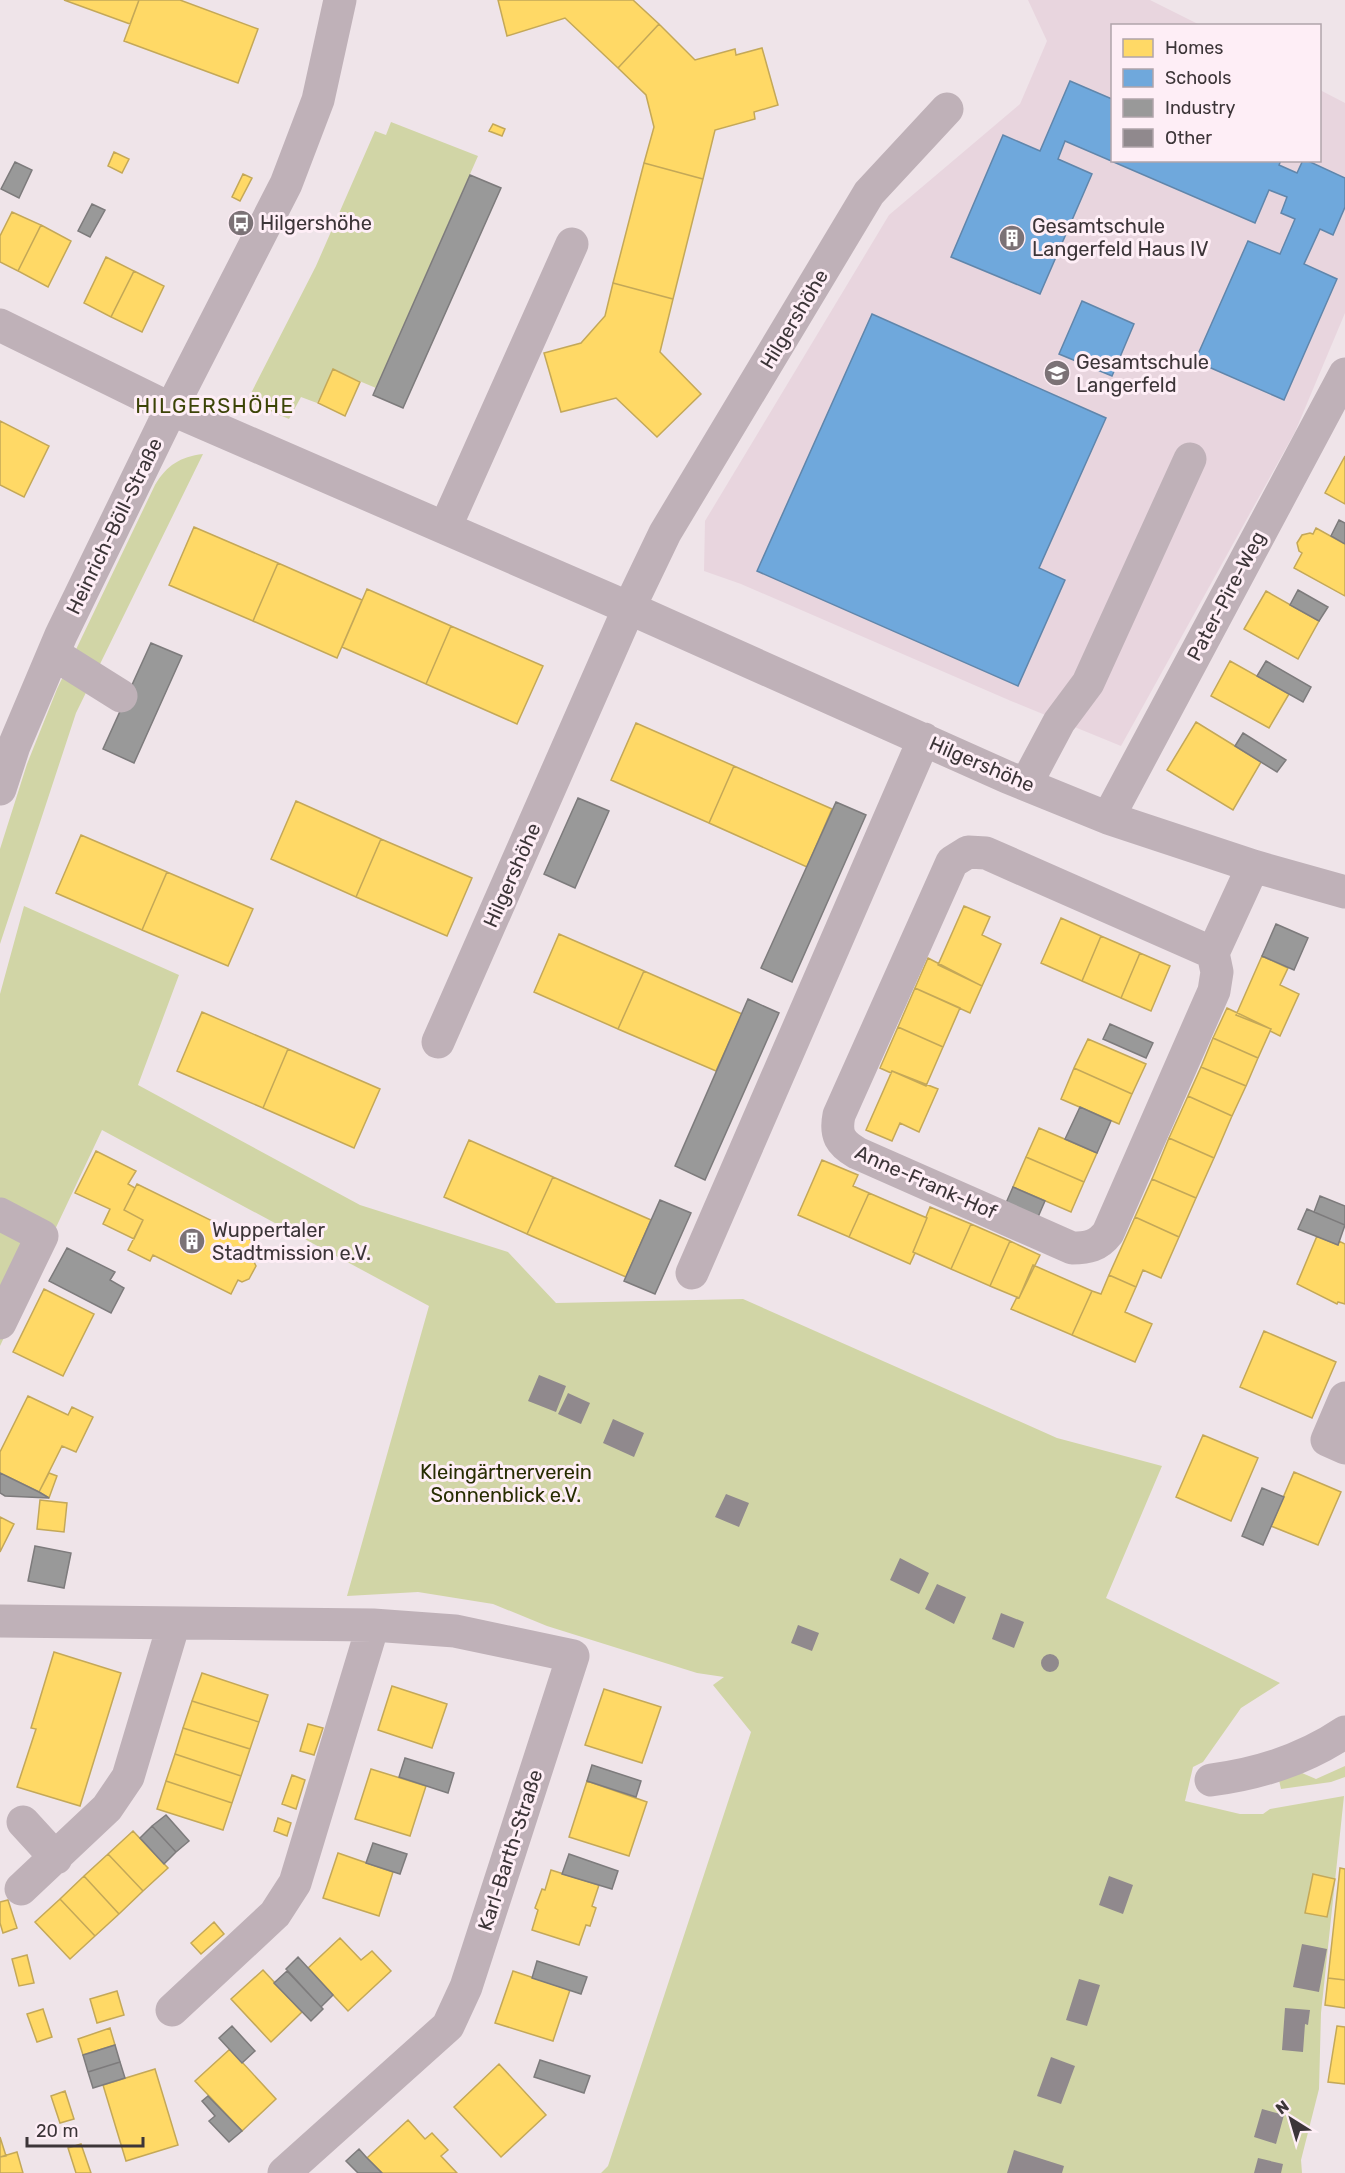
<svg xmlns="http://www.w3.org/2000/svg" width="1345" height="2173" font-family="Rubik,sans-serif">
<rect width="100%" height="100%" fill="#efe4e9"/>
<path fill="#e8d5de" d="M 1028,0 L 1150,0 L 1200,25 L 1112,26 L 1112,160 L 1320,160 L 1320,90 L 1345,103 L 1345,313 L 1295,432 L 1121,746 L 1011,701 L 741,584 L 704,571 L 705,521 L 889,215 L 1020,104 L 1047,41 Z"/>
<path fill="#d1d5a6" d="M 391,122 L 478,156 L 376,388 L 333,370 L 317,403 L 301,397 L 289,419 L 247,401 L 316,266 L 375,131 L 386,135 Z
M 203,454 L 76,713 L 0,944 L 0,849 L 27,764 L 57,689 L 155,485 C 167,465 180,457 203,454 Z
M 24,906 L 179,975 L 138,1085 L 360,1205 L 508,1252 L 556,1303 L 743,1299 L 1057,1438 L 1162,1466 L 1106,1598 L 1280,1683 L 1241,1708 L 1203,1762 L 1193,1767 L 1185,1801 L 1240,1814 L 1263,1814 L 1270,1809 L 1344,1796 L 1321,2013 L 1319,2089 L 1301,2160 L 1302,2173 L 601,2173 L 608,2166 L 751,1732 L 713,1685 L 724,1677 L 697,1673 L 547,1626 L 493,1604 L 418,1592 L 347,1596 L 429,1306 L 102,1130 L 0,1346 L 0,994 Z
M 1345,1766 L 1345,1777 L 1331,1782 L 1281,1789 L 1279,1780 L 1302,1773 L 1316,1779 Z"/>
<path fill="#ffd966" stroke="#c4a858" stroke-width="1.5" d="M 64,0 L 139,0 L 130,24 Z
M 139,0 L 180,0 L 258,29 L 238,83 L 124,41 Z
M 498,0 L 633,0 L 659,24 L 618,68 L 565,18 L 507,36 Z
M 659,24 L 695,60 L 735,49 L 736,55 L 762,48 L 778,105 L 754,112 L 755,119 L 715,130 L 703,179 L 644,163 L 654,127 L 646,95 L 618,68 Z
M 493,124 L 505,129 L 502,136 L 489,131 Z
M 114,152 L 129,159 L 122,173 L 108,166 Z
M 644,163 L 703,179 L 673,299 L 613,283 Z
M 243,174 L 252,178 L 240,201 L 232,197 Z
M 12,212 L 41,225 L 18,271 L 0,262 L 0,236 Z
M 41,225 L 71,241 L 48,287 L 18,271 Z
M 106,257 L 134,271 L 111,317 L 84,303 Z
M 134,271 L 164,286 L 142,332 L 111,317 Z
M 613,283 L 673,299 L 660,352 L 701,394 L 657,437 L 616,398 L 561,412 L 544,353 L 581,343 L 605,316 Z
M 333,369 L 360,382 L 345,416 L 318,403 Z
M 0,421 L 49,446 L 24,497 L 0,485 Z
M 1345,456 L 1345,504 L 1325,493 Z
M 194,527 L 278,563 L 253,621 L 169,585 Z
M 1316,528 L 1345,544 L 1345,596 L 1294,568 L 1302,553 L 1299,551 L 1297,543 L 1302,535 L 1310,533 L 1313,534 Z
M 278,563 L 362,600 L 337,658 L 253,621 Z
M 367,589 L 451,626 L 426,684 L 342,647 Z
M 1266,591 L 1319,621 L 1298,659 L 1244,629 Z
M 451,626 L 543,666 L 517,724 L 426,684 Z
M 1230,661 L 1289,694 L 1269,728 L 1211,696 Z
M 1196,722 L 1261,762 L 1233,810 L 1167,770 Z
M 636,723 L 734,766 L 709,823 L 611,780 Z
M 734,766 L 832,809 L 807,867 L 709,823 Z
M 296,801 L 381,839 L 356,897 L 271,859 Z
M 81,835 L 167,872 L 142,930 L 56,893 Z
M 381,839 L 472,878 L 447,936 L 356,897 Z
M 167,872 L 253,909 L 228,966 L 142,930 Z
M 964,906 L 990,917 L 982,935 L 1001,944 L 982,986 L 938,965 Z
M 1061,918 L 1101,936 L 1082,981 L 1041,963 Z
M 559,934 L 644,971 L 618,1029 L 534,992 Z
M 1101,936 L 1140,953 L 1121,998 L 1082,981 Z
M 1140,953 L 1170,966 L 1151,1011 L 1121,998 Z
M 1262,956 L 1288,968 L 1280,985 L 1299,994 L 1280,1036 L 1270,1031 L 1271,1029 L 1236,1015 Z
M 928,958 L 982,986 L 970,1013 L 915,988 Z
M 644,971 L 742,1014 L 716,1071 L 618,1029 Z
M 915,988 L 960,1008 L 943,1047 L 898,1027 Z
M 1227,1008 L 1271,1029 L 1258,1058 L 1213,1038 Z
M 202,1012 L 288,1049 L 263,1108 L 177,1071 Z
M 898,1027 L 943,1047 L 926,1086 L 892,1071 L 891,1073 L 880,1068 Z
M 1213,1038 L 1258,1058 L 1246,1086 L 1201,1067 Z
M 1088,1039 L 1146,1064 L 1132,1094 L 1074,1068 Z
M 288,1049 L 380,1089 L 354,1148 L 263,1108 Z
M 1201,1067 L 1246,1086 L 1232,1116 L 1188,1096 Z
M 1074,1068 L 1132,1094 L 1119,1124 L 1061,1099 Z
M 892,1071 L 938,1089 L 919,1132 L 900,1123 L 892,1141 L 866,1130 Z
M 1188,1096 L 1232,1116 L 1214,1158 L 1169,1138 Z
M 1039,1128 L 1097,1153 L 1084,1182 L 1026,1157 Z
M 1169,1138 L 1214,1158 L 1196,1198 L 1152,1179 Z
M 469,1140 L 553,1177 L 527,1234 L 444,1197 Z
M 96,1151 L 136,1171 L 128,1184 L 135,1188 L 124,1210 L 143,1220 L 134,1239 L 103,1224 L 110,1209 L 75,1193 Z
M 1026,1157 L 1084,1182 L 1071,1212 L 1013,1187 Z
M 822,1160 L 858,1175 L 853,1186 L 869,1193 L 849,1237 L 798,1215 Z
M 553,1177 L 651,1220 L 626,1277 L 527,1234 Z
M 1152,1179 L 1196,1198 L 1179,1237 L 1135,1217 Z
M 137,1184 L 257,1243 L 249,1258 L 253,1260 L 256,1266 L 249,1279 L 242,1282 L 238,1280 L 231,1294 L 153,1255 L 150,1261 L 128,1250 L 143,1220 L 124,1210 Z
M 869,1193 L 927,1218 L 913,1252 L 915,1253 L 910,1264 L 849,1237 Z
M 930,1207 L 971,1224 L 951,1269 L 913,1252 L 927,1218 L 926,1217 Z
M 1135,1217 L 1179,1237 L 1161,1278 L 1143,1270 L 1136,1287 L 1109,1275 Z
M 971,1224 L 1010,1241 L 990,1286 L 951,1269 Z
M 1317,1236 L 1338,1245 L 1339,1241 L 1345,1244 L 1345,1304 L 1338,1302 L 1337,1304 L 1297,1284 Z
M 1010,1241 L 1040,1255 L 1019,1298 L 990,1286 Z
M 1033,1265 L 1092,1291 L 1072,1335 L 1011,1309 L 1017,1297 L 1019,1298 Z
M 1109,1275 L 1136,1287 L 1125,1312 L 1152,1324 L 1135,1362 L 1072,1335 L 1092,1291 L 1101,1294 Z
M 44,1289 L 94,1314 L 63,1376 L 13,1352 Z
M 1264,1331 L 1336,1362 L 1312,1418 L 1240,1387 Z
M 28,1396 L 68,1415 L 72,1407 L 93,1417 L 76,1452 L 62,1446 L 39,1492 L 0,1473 L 0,1452 Z
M 1203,1435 L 1258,1458 L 1231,1521 L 1176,1497 Z
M 1294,1472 L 1341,1492 L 1318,1545 L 1271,1526 Z
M 49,1473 L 57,1476 L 49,1498 L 39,1492 Z
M 40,1500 L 67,1503 L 64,1532 L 37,1529 Z
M 0,1517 L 14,1524 L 0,1552 Z
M 54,1652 L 121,1673 L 80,1806 L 17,1787 L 36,1729 L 31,1728 Z
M 202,1673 L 268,1695 L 259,1722 L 192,1701 Z
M 392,1686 L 447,1704 L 432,1748 L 378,1730 Z
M 604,1689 L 661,1707 L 642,1763 L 585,1745 Z
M 192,1701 L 259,1722 L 250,1749 L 183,1728 Z
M 308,1724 L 323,1728 L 314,1755 L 300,1751 Z
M 183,1728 L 250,1749 L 241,1776 L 175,1754 Z
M 175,1754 L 241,1776 L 232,1803 L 166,1781 Z
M 371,1769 L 426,1786 L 410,1836 L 355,1819 Z
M 292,1775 L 305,1780 L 296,1809 L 282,1804 Z
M 166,1781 L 232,1803 L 223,1830 L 157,1809 Z
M 587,1781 L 647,1802 L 629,1856 L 569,1837 Z
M 278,1818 L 291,1823 L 287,1836 L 274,1831 Z
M 133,1831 L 168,1868 L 143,1891 L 108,1854 Z
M 338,1853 L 393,1872 L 379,1916 L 323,1898 Z
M 108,1854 L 143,1891 L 119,1914 L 84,1876 Z
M 1340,1868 L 1345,1869 L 1345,1980 L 1328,1978 Z
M 551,1870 L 599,1885 L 592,1906 L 596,1908 L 590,1926 L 586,1925 L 579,1945 L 532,1930 L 538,1910 L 535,1908 L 542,1889 L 545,1890 Z
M 1313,1874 L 1335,1879 L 1327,1917 L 1305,1913 Z
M 84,1876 L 119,1914 L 95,1936 L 60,1899 Z
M 60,1899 L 95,1936 L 70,1959 L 35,1922 Z
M 8,1900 L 17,1928 L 3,1933 L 0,1923 L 0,1902 Z
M 214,1922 L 224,1934 L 201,1954 L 191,1943 Z
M 340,1938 L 361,1960 L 372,1951 L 391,1971 L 348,2011 L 308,1968 Z
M 27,1955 L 34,1983 L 19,1986 L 12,1959 Z
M 263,1970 L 302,2012 L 271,2042 L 231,1999 Z
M 513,1971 L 570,1990 L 553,2041 L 495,2023 Z
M 1328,1978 L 1345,1980 L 1345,2008 L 1325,2005 Z
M 117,1991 L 124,2015 L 97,2023 L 90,1999 Z
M 43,2009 L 52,2037 L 37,2042 L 27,2014 Z
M 1337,2026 L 1345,2027 L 1345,2084 L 1328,2082 Z
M 110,2028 L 115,2045 L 83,2055 L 78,2039 Z
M 230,2049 L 276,2099 L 242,2131 L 195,2081 Z
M 499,2064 L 546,2115 L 501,2157 L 454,2107 Z
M 155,2069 L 178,2145 L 126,2161 L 103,2085 Z
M 65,2091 L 74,2119 L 60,2123 L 51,2096 Z
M 408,2120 L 425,2139 L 432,2133 L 448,2150 L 441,2156 L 457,2173 L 382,2173 L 367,2158 Z
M 0,2137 L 6,2156 L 0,2157 Z
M 81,2144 L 91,2173 L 76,2173 L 68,2148 Z
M 17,2152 L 23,2173 L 0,2173 L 0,2157 Z"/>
<path fill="#6fa8dc" stroke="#6086ab" stroke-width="1.5" d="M 1070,81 L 1112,99 L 1112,160 L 1281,160 L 1279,165 L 1297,173 L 1303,160 L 1306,160 L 1345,178 L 1345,207 L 1333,235 L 1320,229 L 1304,264 L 1337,279 L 1284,400 L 1195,361 L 1248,241 L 1280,254 L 1295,219 L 1281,213 L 1287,197 L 1269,190 L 1255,223 L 1065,141 L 1058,159 L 1092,174 L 1040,294 L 951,257 L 1003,135 L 1040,151 Z
M 1082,301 L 1134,324 L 1112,376 L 1059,354 Z
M 872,314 L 1106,418 L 1039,568 L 1065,580 L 1018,686 L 757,571 Z"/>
<path fill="#999" stroke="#7d7b7c" stroke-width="1.5" d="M 15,162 L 32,170 L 19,198 L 1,189 Z
M 470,175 L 501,188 L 403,408 L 373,395 Z
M 92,204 L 105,210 L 90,237 L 78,231 Z
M 1339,520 L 1345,523 L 1345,544 L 1331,536 Z
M 1298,590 L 1328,607 L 1319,621 L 1290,605 Z
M 151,643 L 182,656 L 134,763 L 103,749 Z
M 1266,661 L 1311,687 L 1303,702 L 1257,676 Z
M 1243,733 L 1286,760 L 1277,772 L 1235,746 Z
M 578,798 L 609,811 L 575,888 L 544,874 Z
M 836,802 L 866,815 L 792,982 L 761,968 Z
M 1276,924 L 1308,938 L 1294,970 L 1262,956 Z
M 748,999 L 779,1013 L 705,1180 L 675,1166 Z
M 1110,1024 L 1153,1043 L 1146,1058 L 1103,1039 Z
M 1080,1107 L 1111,1121 L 1097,1153 L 1065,1139 Z
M 1013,1187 L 1045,1201 L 1038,1217 L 1006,1203 Z
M 1320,1196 L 1345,1206 L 1345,1225 L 1314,1212 Z
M 660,1200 L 691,1213 L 655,1294 L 624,1281 Z
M 1307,1209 L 1345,1225 L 1338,1245 L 1298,1229 Z
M 67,1248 L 115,1272 L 110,1280 L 124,1288 L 111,1313 L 49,1281 Z
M 0,1473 L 39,1492 L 49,1498 L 5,1496 L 0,1493 Z
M 1262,1488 L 1284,1497 L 1263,1545 L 1242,1536 Z
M 35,1546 L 71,1553 L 64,1588 L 28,1581 Z
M 405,1758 L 454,1773 L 448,1793 L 399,1777 Z
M 592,1765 L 641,1781 L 636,1797 L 587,1781 Z
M 166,1815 L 189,1841 L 176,1852 L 152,1826 Z
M 152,1826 L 176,1852 L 164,1864 L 140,1838 Z
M 373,1843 L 407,1854 L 400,1874 L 366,1863 Z
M 569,1854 L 618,1871 L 612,1889 L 562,1874 Z
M 298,1957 L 333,1995 L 321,2007 L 286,1969 Z
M 537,1961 L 587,1977 L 581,1994 L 532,1978 Z
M 287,1971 L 323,2009 L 311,2021 L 274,1983 Z
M 232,2026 L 255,2051 L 242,2063 L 219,2038 Z
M 115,2045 L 120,2062 L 88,2072 L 83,2055 Z
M 540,2060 L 590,2076 L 584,2093 L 534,2077 Z
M 120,2062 L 125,2078 L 93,2088 L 88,2072 Z
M 208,2096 L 242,2131 L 229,2142 L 209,2121 L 215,2116 L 202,2101 Z
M 359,2149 L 367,2158 L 382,2173 L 358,2173 L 346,2161 Z"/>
<path fill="#90898d" d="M 539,1375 L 566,1386 L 556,1412 L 528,1401 Z
M 568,1393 L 590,1403 L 581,1424 L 558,1414 Z
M 613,1419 L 644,1433 L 634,1457 L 603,1443 Z
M 726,1494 L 749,1503 L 739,1527 L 715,1517 Z
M 900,1558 L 929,1573 L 919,1594 L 890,1580 Z
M 937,1584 L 966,1597 L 954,1624 L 925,1609 Z
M 1001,1613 L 1024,1622 L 1014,1648 L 992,1639 Z
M 798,1625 L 819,1633 L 812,1651 L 791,1643 Z
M1041 1663a9 9 0 1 1 18 0a9 9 0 1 1-18 0Z
M 1109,1876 L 1133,1885 L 1123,1914 L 1099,1905 Z
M 1302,1944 L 1327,1949 L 1319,1992 L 1293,1987 Z
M 1079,1979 L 1100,1985 L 1087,2026 L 1066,2020 Z
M 1285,2008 L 1310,2010 L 1308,2025 L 1305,2024 L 1303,2052 L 1282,2050 Z
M 1051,2057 L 1075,2066 L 1061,2104 L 1037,2096 Z
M 1262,2109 L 1284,2115 L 1276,2144 L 1254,2137 Z
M 1014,2150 L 1064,2166 L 1062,2173 L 1007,2173 Z
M 1258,2158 L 1283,2164 L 1281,2173 L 1254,2173 Z"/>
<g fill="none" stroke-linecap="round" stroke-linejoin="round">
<path stroke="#bfb1b8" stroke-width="33" d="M 0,325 L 171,409 L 629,608 L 1007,777 L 1108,818 L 1253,866 L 1345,892
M 445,528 L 572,244
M 54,654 L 121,696
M 1026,784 L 1059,722 L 1088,683 L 1190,459
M 0,789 L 14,746 L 61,635 L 171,409 L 286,184 L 318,100 L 340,0
M 1108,818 L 1345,374
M 1213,953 L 986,853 L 968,852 L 952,862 L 839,1115 C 835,1135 840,1143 857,1153 L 1072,1248 C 1088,1248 1098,1246 1108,1233 L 1214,991 L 1217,972 L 1213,953 L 1253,866
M 438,1042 L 629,608 L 665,533 L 869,193 L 947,109
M 0,1214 L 42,1236 L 0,1323
M 692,1273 L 924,739
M 1345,1398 L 1327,1440 L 1345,1448
M 0,1621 L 373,1625 L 455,1631 L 573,1656 L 466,1987 L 448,2026 L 284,2173
M 1211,1780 C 1258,1774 1305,1759 1345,1732
M 23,1822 L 56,1858
M 21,1889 L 107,1808 L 128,1777 L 174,1623
M 172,2010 L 275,1914 L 295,1883 L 373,1625"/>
</g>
<defs>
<symbol id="bus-disc" viewBox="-11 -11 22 22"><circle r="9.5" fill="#7b7276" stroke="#feeef6"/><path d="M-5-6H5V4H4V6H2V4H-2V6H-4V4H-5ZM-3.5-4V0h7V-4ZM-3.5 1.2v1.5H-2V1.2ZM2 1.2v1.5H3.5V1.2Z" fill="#fff"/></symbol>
<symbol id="building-disc" viewBox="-11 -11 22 22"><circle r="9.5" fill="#7b7276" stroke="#feeef6"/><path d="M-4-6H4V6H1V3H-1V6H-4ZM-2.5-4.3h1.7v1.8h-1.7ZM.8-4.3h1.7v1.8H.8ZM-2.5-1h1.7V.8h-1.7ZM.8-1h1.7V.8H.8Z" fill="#fff"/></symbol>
<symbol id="school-disc" viewBox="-11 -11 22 22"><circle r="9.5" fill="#7b7276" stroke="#feeef6"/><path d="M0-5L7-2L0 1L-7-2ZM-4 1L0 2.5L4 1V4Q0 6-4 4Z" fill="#fff"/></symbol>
</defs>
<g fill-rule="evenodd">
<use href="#bus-disc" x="226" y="208" width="30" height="30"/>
<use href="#building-disc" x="997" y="223" width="30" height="30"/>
<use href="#school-disc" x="1042" y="358" width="30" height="30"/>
<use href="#building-disc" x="177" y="1226" width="30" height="30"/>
</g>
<g text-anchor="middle" stroke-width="6" stroke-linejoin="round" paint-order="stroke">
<g font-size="20" fill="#3c3538" stroke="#feeef6" text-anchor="start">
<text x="260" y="230">Hilgershöhe</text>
<text x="1032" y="233">Gesamtschule<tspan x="1032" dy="23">Langerfeld Haus IV</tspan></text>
<text x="1076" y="369">Gesamtschule<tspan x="1076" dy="23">Langerfeld</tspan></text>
<text x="212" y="1237">Wuppertaler<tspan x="212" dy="23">Stadtmission e.V.</tspan></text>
</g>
<g font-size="20" fill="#3c3538" stroke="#feeef6">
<text transform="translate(794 319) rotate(-59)" y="7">Hilgershöhe</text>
<text transform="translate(114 526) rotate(-64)" y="7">Heinrich-Böll-Straße</text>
<text transform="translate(1226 596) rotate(-62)" y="7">Pater-Pire-Weg</text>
<text transform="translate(982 764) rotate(23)" y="7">Hilgershöhe</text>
<text transform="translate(512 875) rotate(-66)" y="7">Hilgershöhe</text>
<text transform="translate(926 1182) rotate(24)" y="7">Anne-Frank-Hof</text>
<text transform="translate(510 1850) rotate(-72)" y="7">Karl-Barth-Straße</text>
</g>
<g font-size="20" fill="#272d02" stroke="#feeef6">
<text x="506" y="1479">Kleingärtnerverein<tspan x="506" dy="23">Sonnenblick e.V.</tspan></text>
</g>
<g font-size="21" letter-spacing="1.5" fill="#3c4407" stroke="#feeef6">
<text x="215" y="413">HILGERSHÖHE</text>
</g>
</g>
<rect x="1111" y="24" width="210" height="138" fill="#feeef6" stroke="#b0a4aa" stroke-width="1.5"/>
<rect x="1123" y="39" width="30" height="18" fill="#ffd966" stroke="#b0a4aa" stroke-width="1.5"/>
<text x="1165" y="54" font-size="18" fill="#3c3538">Homes</text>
<rect x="1123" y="69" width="30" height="18" fill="#6fa8dc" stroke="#b0a4aa" stroke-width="1.5"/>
<text x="1165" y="84" font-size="18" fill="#3c3538">Schools</text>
<rect x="1123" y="99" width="30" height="18" fill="#999999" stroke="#b0a4aa" stroke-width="1.5"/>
<text x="1165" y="114" font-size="18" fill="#3c3538">Industry</text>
<rect x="1123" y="129" width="30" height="18" fill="#90898d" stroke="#b0a4aa" stroke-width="1.5"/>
<text x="1165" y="144" font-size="18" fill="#3c3538">Other</text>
<g transform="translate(1291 2119) rotate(323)" stroke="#feeef6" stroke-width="4.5" paint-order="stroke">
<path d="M0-4.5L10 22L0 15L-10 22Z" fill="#3c3538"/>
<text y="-9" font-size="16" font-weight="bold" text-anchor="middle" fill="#3c3538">N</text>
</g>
<path d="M27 2137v9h116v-9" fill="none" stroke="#3c3538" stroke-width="3"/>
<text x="36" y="2137" font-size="18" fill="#3c3538" stroke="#feeef6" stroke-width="4.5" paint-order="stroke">20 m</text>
</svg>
